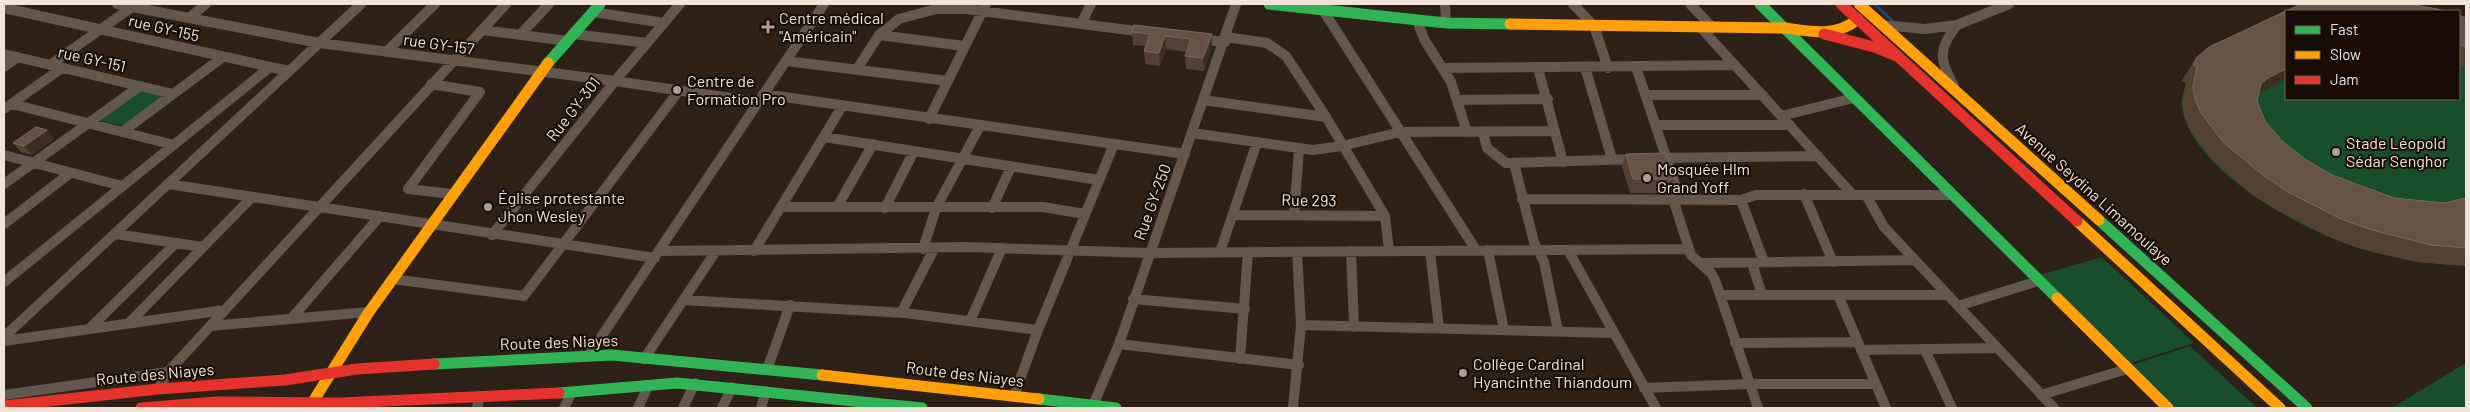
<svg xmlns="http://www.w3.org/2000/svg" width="2470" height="412" font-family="Barlow,sans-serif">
<rect width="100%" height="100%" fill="#2e2118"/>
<path fill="#194e2d" d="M 2286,22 L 2286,99 L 2459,99 L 2459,36 L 2466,39 L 2466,266 C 2429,264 2394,259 2358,248 C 2302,230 2189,170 2182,105 C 2181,98 2184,90 2186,83 L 2182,81 L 2186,74 Z
M 139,91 L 163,96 L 124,126 L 100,121 Z
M 2102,257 L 2194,343 L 2131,363 L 2040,275 Z
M 2190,346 L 2257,408 L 2176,408 L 2132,365 Z
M 2466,363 L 2466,408 L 2393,407 Z"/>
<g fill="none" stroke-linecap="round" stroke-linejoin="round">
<path stroke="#184973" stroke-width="3" d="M 1874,4 L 1893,21"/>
<path stroke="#625850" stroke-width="10" d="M 117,4 L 319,43 L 615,81 L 758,102
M 1445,4 L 1446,23
M 1573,4 L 1594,26 L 1608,68
M 1690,4 L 1713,28
M 4,8 L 289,71
M 1323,10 L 1476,250
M 593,12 L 664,23
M 189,18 L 206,4
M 1417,20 L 1424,39 L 1451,82 L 1467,132
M 1081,24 L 1091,4
M 1883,25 L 1925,29 L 1957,25 L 2009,4
M 1701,28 L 1853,195
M 482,30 L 568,41
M 573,34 L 647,43
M 520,35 L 549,4
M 879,35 L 964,46
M 1226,37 L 1267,43 L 1286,56 L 1326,117 L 1385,216 L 1389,251
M 1198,39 L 1225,42
M 386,52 L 435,4
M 4,54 L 173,94
M 786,61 L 948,81
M 50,65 L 135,5
M 4,67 L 18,57
M 1585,67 L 1612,159
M 1636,67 L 1680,199
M 1444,68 L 1735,65
M 1538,68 L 1563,162
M 857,69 L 879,35 L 899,19 L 936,9 L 966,9 L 1144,32
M 431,84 L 480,92 L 408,189 L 452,194
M 1954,86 C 1939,60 1938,49 1957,25
M 763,94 L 1185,154
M 1646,95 L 1763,95
M 1203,100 L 1326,117
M 1458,100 L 1548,99
M 12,104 L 174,145
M 4,109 L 62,68
M 1781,116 L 1854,98
M 929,119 L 986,4
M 1655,125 L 1790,125
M 122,132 L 223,57
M 1483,132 L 1487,148 L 1506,163 L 1637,159
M 1192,133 L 1313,150 L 1342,146 L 1400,132 L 1555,131
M 824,137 L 1099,180
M 4,155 L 122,186
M 1656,158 L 1818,156
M 1514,163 L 1534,242 L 1544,262 L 1558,331
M 4,184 L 140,86
M 168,184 L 655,258
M 1804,194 L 1833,262
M 1866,195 L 1884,227 L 2054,408
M 1522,199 L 1741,200 L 1756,195 L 1951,195
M 1673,199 L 1691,255 L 1711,273 L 1715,280 L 1758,408
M 1741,200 L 1764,262
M 781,207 L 1043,207 L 1085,214
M 837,207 L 873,144
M 885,208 L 914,151
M 992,208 L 1011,167
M 1233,215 L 1385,216
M 1294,215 L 1299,149
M 4,224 L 69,174
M 115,234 L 203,247
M 492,235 L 615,81 L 680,4
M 923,249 L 936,208 L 980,126
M 1488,250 L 1504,330
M 1568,250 L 1656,408
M 659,251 L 966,247 L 1149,253 L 1689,249
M 754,251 L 843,105
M 1351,251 L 1354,327
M 1430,251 L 1439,328
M 1220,252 L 1257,142
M 1700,263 L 1915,260
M 1752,263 L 1762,295
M 392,279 L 524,296 L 678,92
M 4,282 L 270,67
M 1720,295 L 1948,295
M 1838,295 L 1886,408
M 1133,299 L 1245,309
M 683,300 L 905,313 L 1038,330
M 1958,306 L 2038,281
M 902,311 L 934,249
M 291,319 L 380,216
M 971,319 L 1002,248
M 129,323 L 252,197
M 1301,325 L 1613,333
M 210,326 L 369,312
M 90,328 L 176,243
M 4,337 L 361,4
M 4,341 L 225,310
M 1735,343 L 1858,342
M 1119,344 L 1299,365
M 1861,350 L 1997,348
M 1925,350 L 1952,408
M 589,355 L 824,4
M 644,359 L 716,251
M 1240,359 L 1248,252
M 767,370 L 790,305
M 1644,388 L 1749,384 L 1876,384
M 158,389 L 168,372 L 506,4
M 4,395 L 168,372
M 2041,395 L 2127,369
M 1014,396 L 1038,330 L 1114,144
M 477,408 L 480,396
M 564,408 L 572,392
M 638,408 L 648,386
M 683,408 L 695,383
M 722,408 L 732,387
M 761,408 L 766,391
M 1092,408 L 1119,344 L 1236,4
M 1293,408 L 1301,325 L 1297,252"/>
<path stroke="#30b455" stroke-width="11" d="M 1269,4 L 1446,23 L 1510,24
M 1760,4 L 2057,298
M 548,63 L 600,4
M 2099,220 L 2307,408
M 434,364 L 612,355 L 822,375
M 559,393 L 677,383 L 922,408
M 1039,399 L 1116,408"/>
<path stroke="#ff9f0a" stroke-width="11" d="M 1859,4 L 2099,220
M 1510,24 L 1786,28 C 1811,32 1837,37 1858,19
M 2077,221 L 2280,408
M 2057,298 L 2168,408
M 822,375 L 1039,399
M 309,408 L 369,312 L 548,63"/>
<path stroke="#e5322d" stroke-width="11" d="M 1841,4 L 2077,221
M 1824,34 L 1874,47 L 1899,57
M 4,406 L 158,389 L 285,380 L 357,369 L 434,364
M 141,408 L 216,402 L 340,403 L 559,393"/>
</g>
<path fill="#534234" d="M 2286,11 L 2259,93 L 2257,101 L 2265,121 L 2282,141 L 2305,159 L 2332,175 L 2394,198 L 2444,203 L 2466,198 L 2466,266 L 2416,262 L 2358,248 L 2327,236 L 2275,209 L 2251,194 L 2212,160 L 2190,130 L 2184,116 L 2182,104 L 2186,83 L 2182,81 L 2186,74 L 2197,57 Z
M 2459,15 L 2466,18 L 2466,68 L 2459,65 Z
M 1132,32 L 1212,34 L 1212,47 L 1204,71 L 1186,69 L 1185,56 L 1187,52 L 1166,49 L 1160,66 L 1145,64 L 1144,51 L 1145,46 L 1133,45 Z
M 47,130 L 54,139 L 32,155 L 21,152 L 13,143 Z
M 1626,154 L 1675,179 L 1671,193 L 1630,193 L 1622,167 Z"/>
<path fill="#3d2e22" d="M 1212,34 L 1212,47 L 1204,71 L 1203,58 Z
M 1165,36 L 1166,49 L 1160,66 L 1159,53 Z
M 2286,69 L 2286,80 L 2256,95 L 2261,84 L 2268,78 Z
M 47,130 L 54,139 L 32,155 L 24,146 Z"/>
<path fill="#645346" stroke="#7a6a5d" d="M 2301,4 L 2410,4 L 2437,9 L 2445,11 L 2286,11 L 2286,69 L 2268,78 L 2261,84 L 2257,101 L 2265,121 L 2282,141 L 2305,159 L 2332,175 L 2394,198 L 2444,203 L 2466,198 L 2466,248 L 2431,245 L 2372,230 L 2341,219 L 2288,192 L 2264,176 L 2224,143 L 2201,113 L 2195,99 L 2193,87 L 2197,66 L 2193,64 L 2197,57 L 2209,47 Z
M 2459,15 L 2466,18 L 2466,47 L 2459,44 Z
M 1134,25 L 1212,34 L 1203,58 L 1185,56 L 1191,39 L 1165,36 L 1159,53 L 1144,51 L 1150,34 L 1132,32 Z
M 36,127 L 47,130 L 24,146 L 13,143 Z
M 1666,153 L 1675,179 L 1633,179 L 1626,154 Z"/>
<g fill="#ad9f95" stroke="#170d06" stroke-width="2">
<path d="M765.5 19.5h5v5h5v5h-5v5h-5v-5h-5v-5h5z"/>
<circle cx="677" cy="90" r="5"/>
<circle cx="2336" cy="152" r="5"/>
<circle cx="1647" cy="178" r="5"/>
<circle cx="488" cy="207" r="5"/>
<circle cx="1463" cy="373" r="5"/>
</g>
<g text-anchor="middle" stroke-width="4" stroke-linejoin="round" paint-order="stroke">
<g font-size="16" fill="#f2e3d8" stroke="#170d06" text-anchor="start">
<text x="779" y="24">Centre médical<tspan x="779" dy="18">"Américain"</tspan></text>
<text x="687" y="87">Centre de<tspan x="687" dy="18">Formation Pro</tspan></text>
<text x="2346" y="149">Stade Léopold<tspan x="2346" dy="18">Sédar Senghor</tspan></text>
<text x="1657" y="175">Mosquée Hlm<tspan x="1657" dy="18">Grand Yoff</tspan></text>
<text x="498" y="204">Église protestante<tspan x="498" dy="18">Jhon Wesley</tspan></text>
<text x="1473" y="370">Collège Cardinal<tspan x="1473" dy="18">Hyancinthe Thiandoum</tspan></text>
</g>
<g font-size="16" fill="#f2e3d8" stroke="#170d06">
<text transform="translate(164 28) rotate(13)" y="6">rue GY-155</text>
<text transform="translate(439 44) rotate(8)" y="6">rue GY-157</text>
<text transform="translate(92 59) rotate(13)" y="6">rue GY-151</text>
<text transform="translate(573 109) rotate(-52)" y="6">Rue GY-301</text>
<text transform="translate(2094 194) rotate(42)" y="6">Avenue Seydina Limamoulaye</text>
<text transform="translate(1309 200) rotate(1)" y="6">Rue 293</text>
<text transform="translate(1152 202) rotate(-70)" y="6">Rue GY-250</text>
<text transform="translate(559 342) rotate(-2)" y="6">Route des Niayes</text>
<text transform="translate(155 374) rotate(-5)" y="6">Route des Niayes</text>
<text transform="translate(965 374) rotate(7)" y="6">Route des Niayes</text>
</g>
</g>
<rect width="2470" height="412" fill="none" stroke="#f2e3d8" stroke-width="10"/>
<rect x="2285" y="10" width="175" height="90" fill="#170d06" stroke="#6f635a"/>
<rect x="2295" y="26" width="25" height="8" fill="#30b455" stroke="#6f635a"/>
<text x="2330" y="35" font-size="15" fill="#f2e3d8">Fast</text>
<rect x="2295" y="51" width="25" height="8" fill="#ff9f0a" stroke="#6f635a"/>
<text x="2330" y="60" font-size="15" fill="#f2e3d8">Slow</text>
<rect x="2295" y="76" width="25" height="8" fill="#e5322d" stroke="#6f635a"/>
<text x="2330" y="85" font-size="15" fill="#f2e3d8">Jam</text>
</svg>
